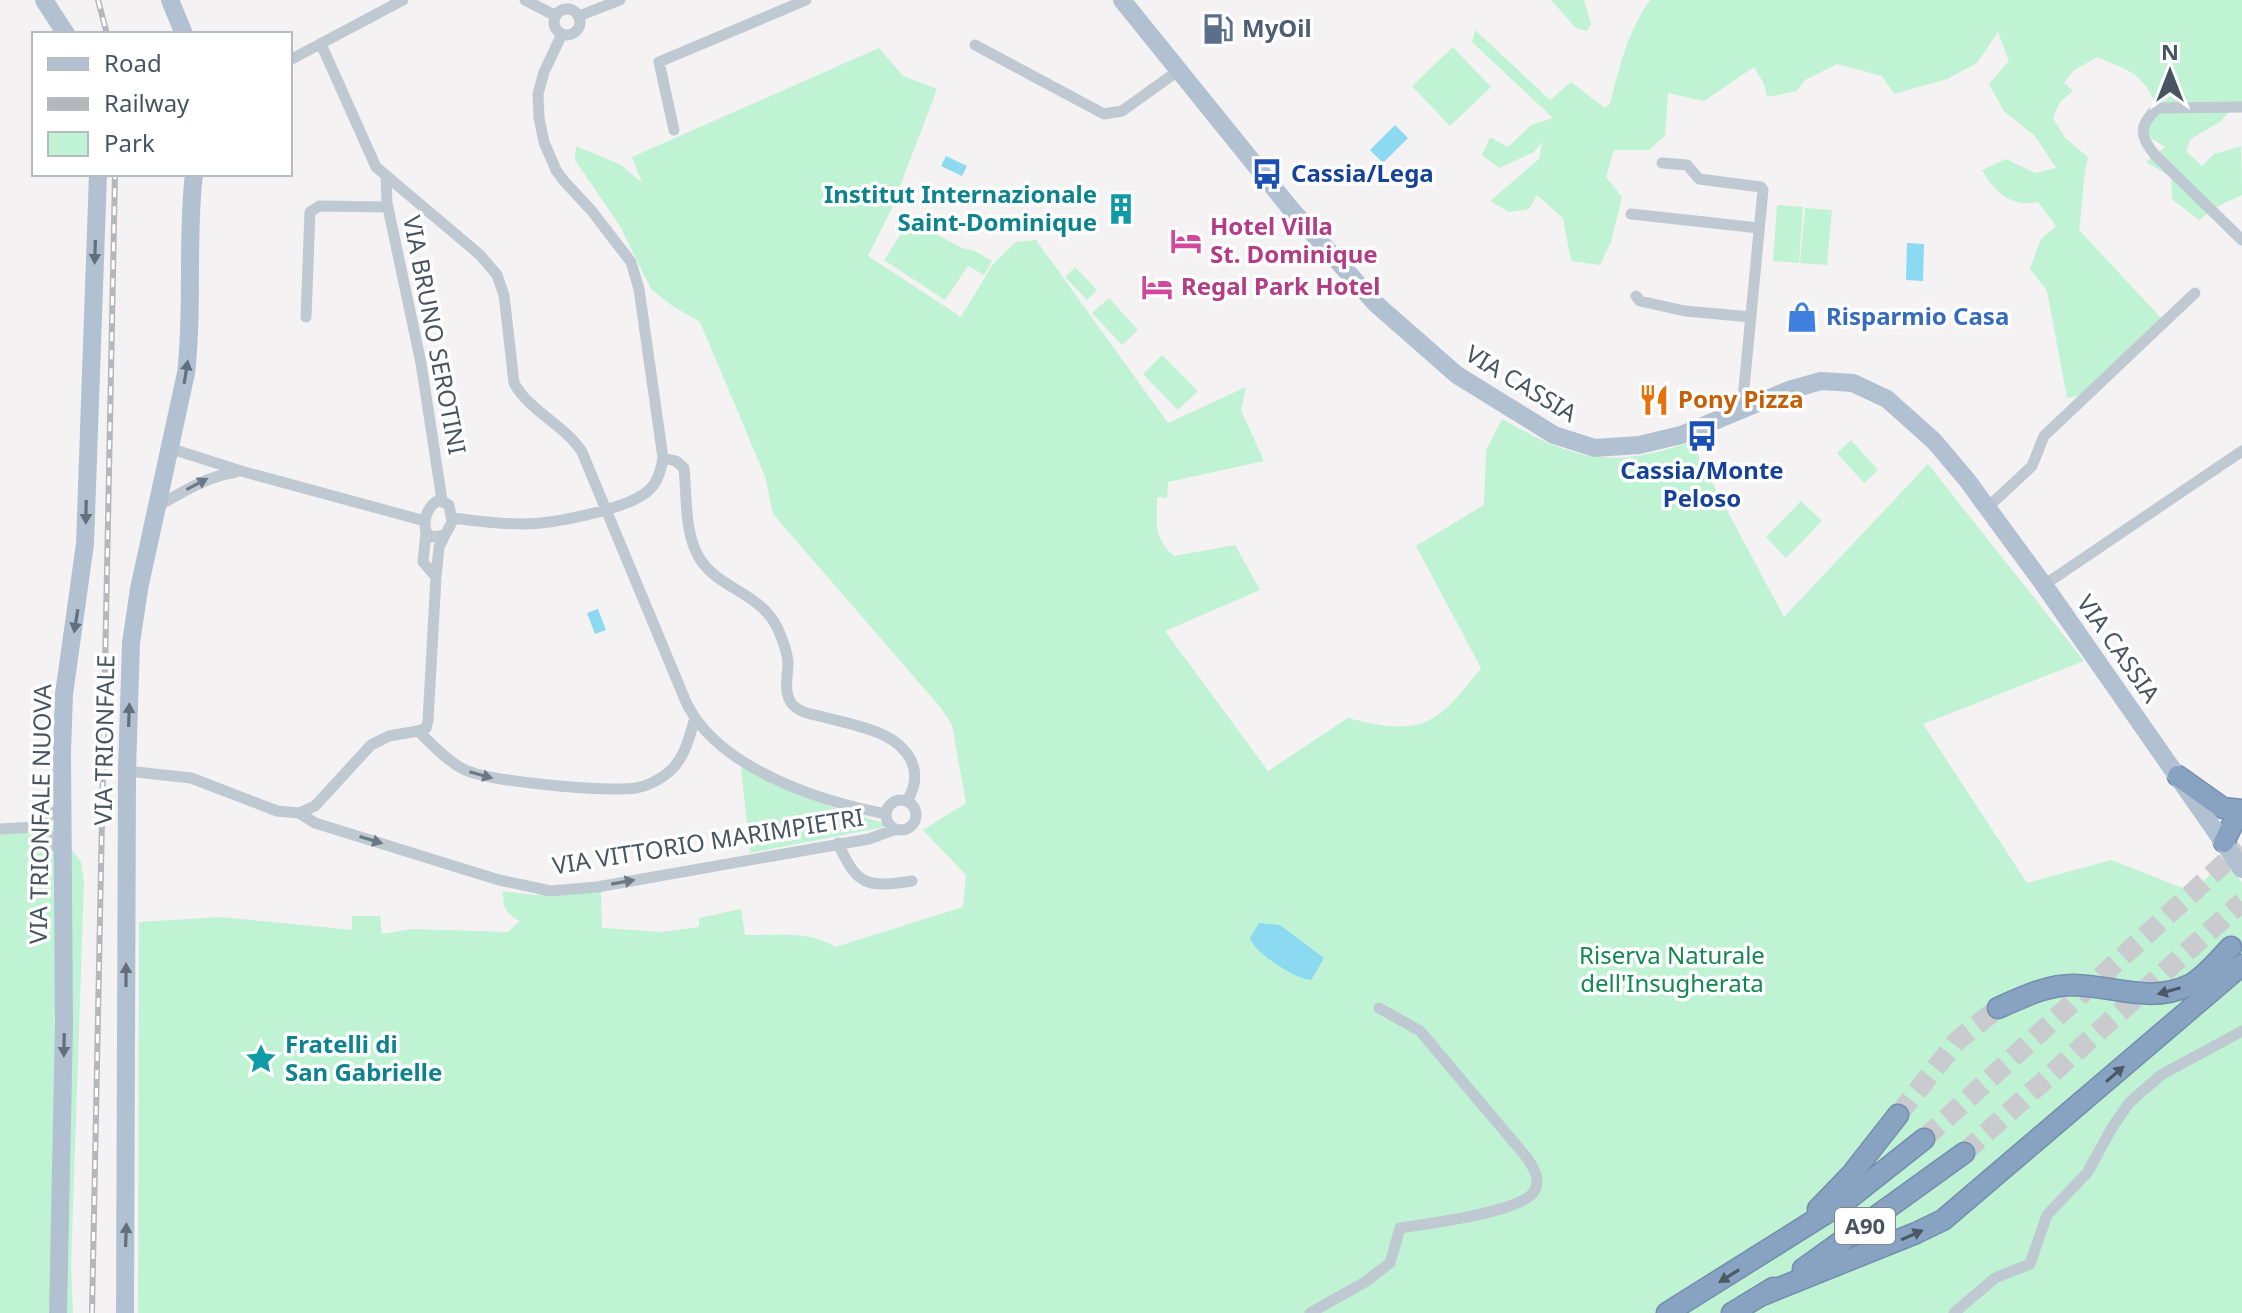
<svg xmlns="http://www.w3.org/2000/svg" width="2242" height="1313" font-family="'Noto Sans',sans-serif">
<rect width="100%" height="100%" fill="#f4f2f2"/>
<path fill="#c0f2d4" d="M 1551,0 L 1584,0 L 1591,24 L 1587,31 L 1576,28 Z
M 1650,0 L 2242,0 L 2242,107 L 2232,108 L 2221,121 L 2191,139 L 2186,151 L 2202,166 L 2214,154 L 2241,146 L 2242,195 L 2216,207 L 2199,220 L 2172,199 L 2171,177 L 2146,162 L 2165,147 L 2142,132 L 2157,108 C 2144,73 2130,71 2097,57 L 2073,71 L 2064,83 L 2073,91 L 2060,102 L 2053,118 L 2065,138 L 2088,157 C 2082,181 2083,205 2079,230 L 2162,319 L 2082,395 L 2067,398 L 2047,291 L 2030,269 L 2041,239 L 2056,226 L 2038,202 C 2011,208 1994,191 1982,170 L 2006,159 L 2035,173 L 2056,168 L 2035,136 L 2004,111 L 1989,84 L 2009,61 L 1998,32 L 1977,63 L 1947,79 L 1894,94 L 1882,76 L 1837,64 L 1805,80 L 1797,91 L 1767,97 L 1764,84 L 1754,67 L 1704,101 L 1668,93 L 1665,136 L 1649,150 L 1614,150 L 1606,177 L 1622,197 L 1611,242 L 1600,265 L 1571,261 L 1563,218 L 1537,195 L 1529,209 L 1509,212 L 1490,201 L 1539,159 L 1542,142 L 1534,152 L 1499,168 L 1482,155 L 1490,137 L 1508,147 L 1531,125 L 1553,118 L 1472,42 L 1475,30 L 1550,100 L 1571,82 L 1605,108 L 1610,104 C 1619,68 1628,31 1650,0 Z
M 1453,47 L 1491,87 L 1450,126 L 1412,86 Z
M 879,48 L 903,76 L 937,89 L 891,210 L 868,256 L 961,317 L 993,264 L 1016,242 L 1036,240 L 1168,423 L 1246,387 L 1241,410 L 1264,461 L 1168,482 L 1167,498 L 1157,497 C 1157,525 1153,537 1174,556 L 1235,545 L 1260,590 L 1165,631 L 1268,771 L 1348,718 C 1422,737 1436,726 1481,668 L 1416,546 L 1484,505 L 1486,450 L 1502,419 C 1575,461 1614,470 1696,440 L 1699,458 L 1784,617 L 1928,464 L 2084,661 L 1923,724 L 2027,883 L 2111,860 L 2193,892 L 2225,859 L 2242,883 L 2242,1313 L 138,1313 L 139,922 L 221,917 L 352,930 L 352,916 L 380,916 L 382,934 L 412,929 L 508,932 L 520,921 C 505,913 503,908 503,891 L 535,895 L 601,892 L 602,928 L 662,932 L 699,927 L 699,918 L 741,909 L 745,935 C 774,936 811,930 835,947 L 963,907 L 966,875 L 923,830 L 966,803 L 952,725 L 941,708 L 773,514 L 765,476 L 700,322 L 671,305 L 651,289 L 620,226 L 575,160 L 576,146 L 621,165 L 642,183 L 632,157 Z
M 1777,205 L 1803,207 L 1799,263 L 1773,261 Z
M 1805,208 L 1832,210 L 1827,265 L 1800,263 Z
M 908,219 L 962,248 L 975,251 L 992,261 L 984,275 L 968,266 L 945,300 L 884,260 L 907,225 L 905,223 Z
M 1075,267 L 1097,290 L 1087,300 L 1065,277 Z
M 1109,298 L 1138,330 L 1122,345 L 1092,313 Z
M 1162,355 L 1198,391 L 1178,410 L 1143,374 Z
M 1851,440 L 1878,470 L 1864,483 L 1837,453 Z
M 1801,501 L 1822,521 L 1786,558 L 1766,537 Z
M 741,767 C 786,794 834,808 883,823 L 884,827 L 750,853 Z
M 54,825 L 81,862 L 84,882 L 71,1266 L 73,1313 L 0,1313 L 0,831 Z"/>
<path fill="#8bdaf1" d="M 1395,125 L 1408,138 L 1383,163 L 1370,150 Z
M 946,156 L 967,166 L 962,176 L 941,166 Z
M 1907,243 L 1924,244 L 1923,281 L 1906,280 Z
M 598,609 L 606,630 L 595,634 L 587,613 Z
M 1259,923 L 1280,925 L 1324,958 L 1311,980 C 1297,980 1253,952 1250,938 Z"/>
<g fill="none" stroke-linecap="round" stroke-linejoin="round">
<path stroke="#c9cbce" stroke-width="20" stroke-dasharray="20 10" stroke-linecap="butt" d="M 1898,1115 L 1957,1041 L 1998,1008
M 1924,1139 L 2242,847
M 1964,1153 L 2242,902"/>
<defs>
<path id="motorway" d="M 2178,776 L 2223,808 L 2242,810
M 2224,842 L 2239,811
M 1998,1008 C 2023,997 2046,985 2074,985 C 2115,986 2150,1004 2190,985 C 2205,977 2219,959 2231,947
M 1818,1209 L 1851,1175 L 1898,1115
M 1803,1269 L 1964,1153
M 1762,1295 L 1916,1233 L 1943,1220 L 2242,965
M 1667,1313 L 1847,1200 L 1924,1139
M 1732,1313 L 1773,1288"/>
</defs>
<use href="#motorway" stroke="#738eae" stroke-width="23"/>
<path stroke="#bfc9d2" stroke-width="11" d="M 525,0 L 556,16
M554 22a13 13 0 1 1 26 0a13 13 0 1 1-26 0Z
M 579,16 L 620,0
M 321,44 L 376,167 L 480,255 L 497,275 L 504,295 L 514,383 C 529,411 565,425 582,452 L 686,702 C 717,768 819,801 886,814
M 975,45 L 1104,114 L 1122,111 L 1178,71
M 290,60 L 403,0
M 2242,107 L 2157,108 C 2139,126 2139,136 2155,155 L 2242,240
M 674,130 L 659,62 L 806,0
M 1662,163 L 1687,165 L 1699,179 L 1761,187 L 1763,190 L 1742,409
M 386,177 L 387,203 L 421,363 L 442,500
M 1631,214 L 1759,228
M 1636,296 L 1640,301 L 1685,311 L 1751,317
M 306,317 L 310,212 L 319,206 L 388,207
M 169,448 L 241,471 L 425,521
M 663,458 L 676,461 L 684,468 C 687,496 684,534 700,559 C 719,589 759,592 777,627 C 782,638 787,650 788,662 C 788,676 783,692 792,704 C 799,712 810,714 820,716 C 850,725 895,729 911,760 C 918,775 915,788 907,801
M 439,500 L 449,505 L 452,522 L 445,535 L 432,537 L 426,532 C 423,520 427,506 439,500 Z
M 156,507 C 183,492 205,477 236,472
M 1987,508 L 2032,466 L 2044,436 L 2195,293
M 453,518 C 475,521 499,524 522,524 C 551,524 626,510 648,491 C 658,482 661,470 663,458 L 639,289 L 631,262 L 591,210 L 564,181 L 556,170 L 544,142 L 539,118 L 538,94 L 544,72 L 562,34
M 426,532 L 423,562 L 436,577 L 439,547 L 445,535
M 2044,585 L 2242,451
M 418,731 L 426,728 L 428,721 L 436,577
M 127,771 L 191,778 L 277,811 L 299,813 L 315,806 L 371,745 L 389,736 L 418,731 C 433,745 447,761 465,770 C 492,782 605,792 636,788 C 648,786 659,780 669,772 C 685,758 689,738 695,718
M886 815a15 15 0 1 1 30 0a15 15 0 1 1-30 0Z
M 299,813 L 315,823 L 499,880 L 551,891 L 597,887 L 869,839 L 896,829
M 35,827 L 49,835 L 62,855
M 0,829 L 35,827 L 61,807
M 838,843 C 857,886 867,888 912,881
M 1310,1313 L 1365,1282 L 1390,1263 L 1400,1228 C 1427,1224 1516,1213 1533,1193 C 1542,1181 1534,1169 1528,1159 L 1420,1031 L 1379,1008
M 1954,1313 L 1995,1278 L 2030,1264 L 2047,1215 L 2087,1173 L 2113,1126 L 2130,1102 L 2161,1075 L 2242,1031"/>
<path stroke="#b1c1d1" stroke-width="18" d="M 44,0 L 66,34
M 170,0 L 184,34
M 1122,0 L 1290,208 L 1376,304 L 1457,375 L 1554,435 L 1595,448 L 1639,445 L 1681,435 L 1789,390 L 1821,381 L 1853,383 L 1887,399 L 1934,441 L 1967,480 L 2044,585 L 2242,869
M 58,1313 L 64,1025 L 62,752 L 64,694 L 85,544 L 98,174
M 125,1313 L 127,771 L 131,643 L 139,589 L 186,373 C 194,307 186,240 194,174"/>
<use href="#motorway" stroke="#88a3c2" stroke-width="20"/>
<defs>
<path id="rail" d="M 98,0 L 107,34
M 92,1313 L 115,174"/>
</defs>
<use href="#rail" stroke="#b4b7bc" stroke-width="6"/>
<use href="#rail" stroke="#fff" stroke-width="3" stroke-dasharray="9" stroke-linecap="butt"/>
</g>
<defs><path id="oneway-solid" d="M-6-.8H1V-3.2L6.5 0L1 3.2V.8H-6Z" transform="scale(2)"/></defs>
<g fill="#62707d">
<use href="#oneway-solid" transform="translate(95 252) rotate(92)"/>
<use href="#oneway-solid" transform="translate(186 372) rotate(-81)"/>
<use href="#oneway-solid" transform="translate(86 512) rotate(91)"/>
<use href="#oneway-solid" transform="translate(76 621) rotate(99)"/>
<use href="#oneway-solid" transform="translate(129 715) rotate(-88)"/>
<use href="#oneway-solid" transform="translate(126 975) rotate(-90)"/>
<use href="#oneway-solid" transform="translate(64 1045) rotate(91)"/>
<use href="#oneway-solid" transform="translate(126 1235) rotate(-88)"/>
</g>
<g fill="#6c7883">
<use href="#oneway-solid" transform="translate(197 484) rotate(-28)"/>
<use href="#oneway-solid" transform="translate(481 775) rotate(16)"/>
<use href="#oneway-solid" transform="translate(371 840) rotate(17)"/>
<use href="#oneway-solid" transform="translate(623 882) rotate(-10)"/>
</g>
<g fill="#4b5966">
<use href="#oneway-solid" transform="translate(2169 991) rotate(164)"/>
<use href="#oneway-solid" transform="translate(2115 1074) rotate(-41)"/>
<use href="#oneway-solid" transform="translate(1912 1235) rotate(-24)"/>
<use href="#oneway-solid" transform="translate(1729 1276) rotate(148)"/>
</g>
<defs>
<symbol id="fuel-bare" viewBox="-9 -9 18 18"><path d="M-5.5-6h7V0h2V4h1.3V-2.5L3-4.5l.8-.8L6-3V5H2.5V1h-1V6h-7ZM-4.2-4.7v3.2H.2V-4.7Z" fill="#5c6f8a" stroke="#fff" stroke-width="2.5" paint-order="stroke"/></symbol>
<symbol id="bus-bare" viewBox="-9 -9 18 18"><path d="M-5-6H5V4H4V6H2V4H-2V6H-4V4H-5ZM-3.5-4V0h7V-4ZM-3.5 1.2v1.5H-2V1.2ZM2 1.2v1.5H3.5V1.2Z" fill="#1a4fb4" stroke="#fff" stroke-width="2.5" paint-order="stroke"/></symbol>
<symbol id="building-bare" viewBox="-9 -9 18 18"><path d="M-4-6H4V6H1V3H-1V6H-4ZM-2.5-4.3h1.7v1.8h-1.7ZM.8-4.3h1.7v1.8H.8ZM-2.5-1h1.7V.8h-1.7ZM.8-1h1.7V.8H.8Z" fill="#0f9aa8" stroke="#fff" stroke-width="2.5" paint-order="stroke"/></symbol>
<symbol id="hotel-bare" viewBox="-9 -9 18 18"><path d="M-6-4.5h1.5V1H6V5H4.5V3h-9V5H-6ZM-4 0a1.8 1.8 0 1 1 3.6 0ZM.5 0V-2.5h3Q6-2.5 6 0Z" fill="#d1479c" stroke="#fff" stroke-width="2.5" paint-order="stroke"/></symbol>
<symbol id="shop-bare" viewBox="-9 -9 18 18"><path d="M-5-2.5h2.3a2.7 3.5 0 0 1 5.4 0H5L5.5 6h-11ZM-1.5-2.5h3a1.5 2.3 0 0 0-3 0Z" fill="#3f7fe0" stroke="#fff" stroke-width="2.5" paint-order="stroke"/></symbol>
<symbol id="restaurant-bare" viewBox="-9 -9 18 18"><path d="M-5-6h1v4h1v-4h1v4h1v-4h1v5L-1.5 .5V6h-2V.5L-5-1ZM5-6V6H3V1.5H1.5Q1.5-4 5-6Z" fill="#e8710a" stroke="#fff" stroke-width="2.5" paint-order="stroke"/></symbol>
<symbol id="sight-bare" viewBox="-9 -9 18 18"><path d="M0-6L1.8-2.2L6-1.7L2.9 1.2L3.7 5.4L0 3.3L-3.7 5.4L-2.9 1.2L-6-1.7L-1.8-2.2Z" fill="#0f9aa8" stroke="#fff" stroke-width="2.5" paint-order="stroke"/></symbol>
</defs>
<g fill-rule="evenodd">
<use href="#fuel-bare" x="1196" y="7" width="44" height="44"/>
<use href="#bus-bare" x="1245" y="152" width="44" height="44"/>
<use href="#building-bare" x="1099" y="187" width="44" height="44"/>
<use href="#hotel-bare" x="1164" y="219" width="44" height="44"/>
<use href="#hotel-bare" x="1135" y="265" width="44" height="44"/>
<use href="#shop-bare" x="1780" y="295" width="44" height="44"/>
<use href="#restaurant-bare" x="1632" y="378" width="44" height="44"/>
<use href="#bus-bare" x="1680" y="414" width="44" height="44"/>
<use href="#sight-bare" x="239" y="1037" width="44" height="44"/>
</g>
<g text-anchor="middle" stroke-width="7" stroke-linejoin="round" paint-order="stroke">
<rect fill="#fff" stroke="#7f8890" stroke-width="2" x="1835" y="1208" width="60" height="36" rx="6"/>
<g font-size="22" font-weight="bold" fill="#485561">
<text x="1865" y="1234">A90</text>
</g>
<g font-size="24" font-weight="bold" fill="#4e5e75" stroke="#fff" text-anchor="start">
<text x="1242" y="37">MyOil</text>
</g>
<g font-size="24" font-weight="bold" fill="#164399" stroke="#fff" text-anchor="start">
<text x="1291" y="182">Cassia/Lega</text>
<text x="1702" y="479" text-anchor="middle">Cassia/Monte<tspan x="1702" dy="28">Peloso</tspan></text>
</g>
<g font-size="24" font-weight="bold" fill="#0d838f" stroke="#fff" text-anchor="end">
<text x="1097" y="203">Institut Internazionale<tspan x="1097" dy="28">Saint-Dominique</tspan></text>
<text x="285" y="1053" text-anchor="start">Fratelli di<tspan x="285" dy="28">San Gabrielle</tspan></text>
</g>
<g font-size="24" font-weight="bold" fill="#b23c85" stroke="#fff" text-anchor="start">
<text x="1210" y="235">Hotel Villa<tspan x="1210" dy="28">St. Dominique</tspan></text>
<text x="1181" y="295">Regal Park Hotel</text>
</g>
<g font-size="24" font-weight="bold" fill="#366cbe" stroke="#fff" text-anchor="start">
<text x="1826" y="325">Risparmio Casa</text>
</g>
<g font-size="24" fill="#485561" stroke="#fff">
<text transform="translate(434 335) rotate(79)" y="8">VIA BRUNO SEROTINI</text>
<text transform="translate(1521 384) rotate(31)" y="8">VIA CASSIA</text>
<text transform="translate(2118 649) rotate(55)" y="8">VIA CASSIA</text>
<text transform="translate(105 740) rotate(-89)" y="8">VIA TRIONFALE</text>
<text transform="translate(41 814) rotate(-89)" y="8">VIA TRIONFALE NUOVA</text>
<text transform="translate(708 842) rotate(-9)" y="8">VIA VITTORIO MARIMPIETRI</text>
</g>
<g font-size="24" font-weight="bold" fill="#c56008" stroke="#fff" text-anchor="start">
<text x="1678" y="408">Pony Pizza</text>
</g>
<g font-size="24" fill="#138850" stroke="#fff">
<text x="1672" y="964">Riserva Naturale<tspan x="1672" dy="28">dell'Insugherata</tspan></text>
</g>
</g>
<rect x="32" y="32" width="260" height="144" fill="#ffffff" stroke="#b6bbc0" stroke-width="2"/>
<rect x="48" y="58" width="40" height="12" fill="#b1c1d1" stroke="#b6bbc0" stroke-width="2"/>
<text x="104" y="72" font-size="24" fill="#485561">Road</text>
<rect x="48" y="98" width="40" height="12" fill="#b4b7bc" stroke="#b6bbc0" stroke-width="2"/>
<text x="104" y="112" font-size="24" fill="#485561">Railway</text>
<rect x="48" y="132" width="40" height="24" fill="#c0f2d4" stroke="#b6bbc0" stroke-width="2"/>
<text x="104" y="152" font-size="24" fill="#485561">Park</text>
<g transform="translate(2170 72)" stroke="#ffffff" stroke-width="6" paint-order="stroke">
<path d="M0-6L14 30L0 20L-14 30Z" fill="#485561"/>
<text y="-12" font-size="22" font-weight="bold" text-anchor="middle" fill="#485561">N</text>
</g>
</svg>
